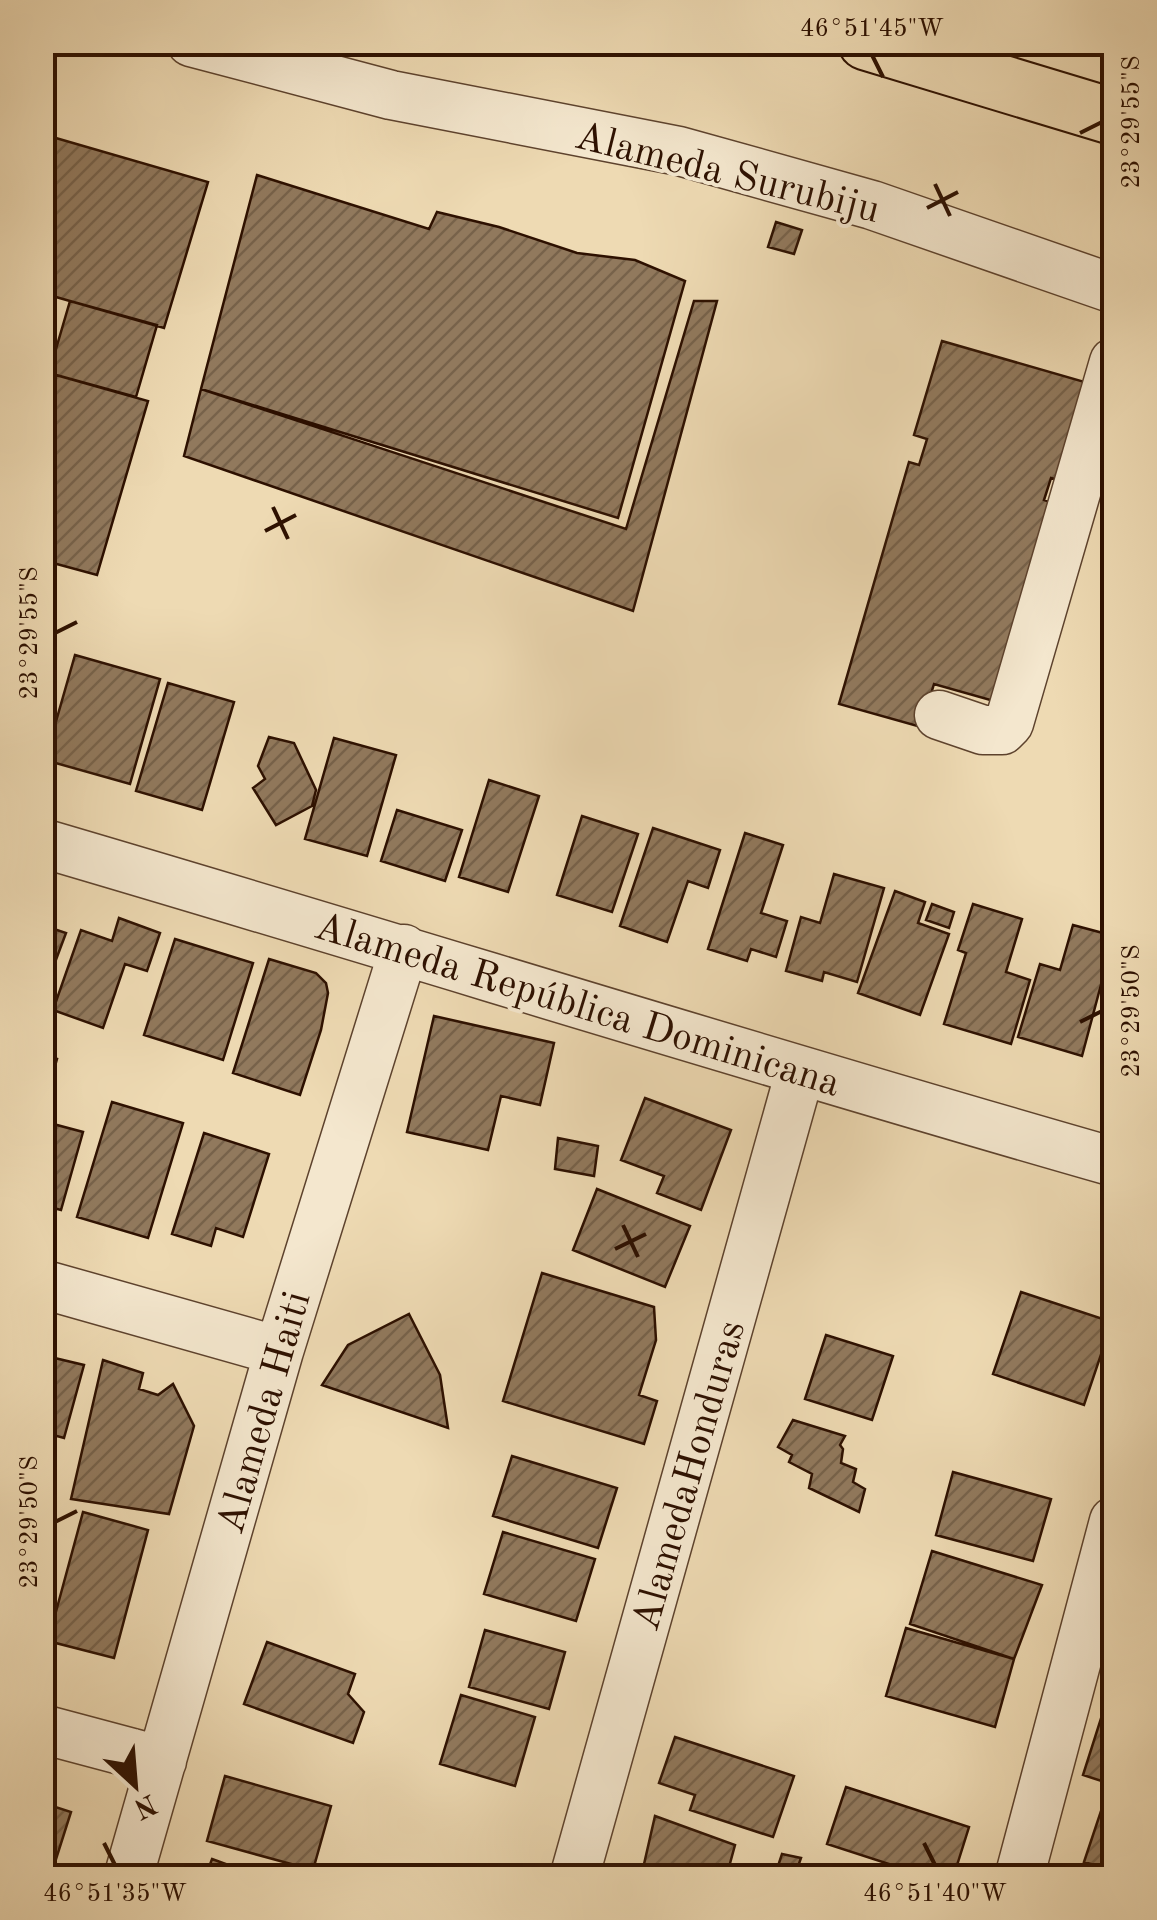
<svg xmlns="http://www.w3.org/2000/svg" width="1157" height="1920" font-family="'Old Standard TT',serif">
<defs>
<pattern id="building-hatch" width="6" height="6" patternUnits="userSpaceOnUse" patternTransform="scale(2.5)"><rect width="6" height="6" fill="#91795d"/><path d="M-1 1l2-2M0 6l6-6M5 7l2-2" fill="none" stroke="#77624a"/></pattern>
</defs>
<rect width="100%" height="100%" fill="#eedab3"/>
<filter id="stains"><feTurbulence type="fractalNoise" baseFrequency=".002" numOctaves="4"/><feColorMatrix values="0 0 0 0 .2 0 0 0 0 .09 0 0 0 0 .02 0 0 0 .5 -.17"/></filter>
<radialGradient id="worn" r=".72"><stop offset=".6" stop-color="#630" stop-opacity="0"/><stop offset="1" stop-color="#630" stop-opacity=".3"/></radialGradient>
<path fill="url(#building-hatch)" stroke="#2d1000" stroke-width="2.5" d="M 42,134 L 208,182 L 164,328 L 42,293 Z
M 257,175 L 429,229 L 437,212 L 499,227 L 577,253 L 635,260 L 685,281 L 618,518 L 201,389 Z
M 776,222 L 802,230 L 794,254 L 768,247 Z
M 70,301 L 157,325 L 136,397 L 49,373 Z
M 694,301 L 717,301 L 633,611 L 184,456 L 201,389 L 626,529 Z
M 942,341 L 1102,387 L 1074,484 L 1051,478 L 1044,500 L 1066,507 L 1008,705 L 934,684 L 921,727 L 839,704 L 909,462 L 919,465 L 927,439 L 914,435 Z
M 56,375 L 148,401 L 97,575 L 42,560 L 42,420 Z
M 75,655 L 160,679 L 130,784 L 45,760 Z
M 168,683 L 234,702 L 202,810 L 136,791 Z
M 269,737 L 294,743 L 316,790 L 312,806 L 276,825 L 253,788 L 265,779 L 258,766 Z
M 334,738 L 396,755 L 367,856 L 305,839 Z
M 489,780 L 539,796 L 508,892 L 459,877 Z
M 397,810 L 462,830 L 445,881 L 381,861 Z
M 582,816 L 638,834 L 612,912 L 557,895 Z
M 653,828 L 720,850 L 708,888 L 688,881 L 667,942 L 620,926 Z
M 745,833 L 783,845 L 761,913 L 787,921 L 776,957 L 751,949 L 747,961 L 708,949 Z
M 834,874 L 884,888 L 857,982 L 824,972 L 822,981 L 786,971 L 801,917 L 820,923 Z
M 895,891 L 925,902 L 918,923 L 949,934 L 920,1015 L 858,993 Z
M 932,904 L 954,912 L 949,928 L 926,920 Z
M 973,904 L 1022,919 L 1006,972 L 1030,980 L 1011,1044 L 944,1024 L 966,953 L 958,950 Z
M 119,918 L 160,933 L 147,971 L 125,964 L 103,1028 L 53,1010 L 81,930 L 112,941 Z
M 42,925 L 66,933 L 42,997 Z
M 1073,925 L 1114,936 L 1082,1056 L 1018,1037 L 1040,964 L 1060,970 Z
M 175,939 L 253,963 L 223,1060 L 144,1035 Z
M 269,959 L 316,973 L 326,983 L 328,993 L 321,1030 L 300,1095 L 233,1073 Z
M 434,1016 L 554,1043 L 540,1105 L 501,1096 L 488,1150 L 407,1132 Z
M 42,1055 L 57,1059 L 42,1113 Z
M 645,1098 L 731,1130 L 701,1210 L 657,1193 L 664,1176 L 621,1160 Z
M 112,1102 L 183,1123 L 148,1238 L 77,1217 Z
M 42,1121 L 83,1132 L 61,1210 L 42,1205 Z
M 204,1133 L 269,1154 L 243,1237 L 216,1228 L 211,1246 L 172,1234 Z
M 558,1138 L 598,1146 L 594,1176 L 555,1169 Z
M 597,1189 L 690,1226 L 665,1287 L 573,1250 Z
M 542,1273 L 654,1307 L 656,1340 L 639,1395 L 657,1401 L 644,1444 L 503,1401 Z
M 1021,1292 L 1112,1322 L 1084,1405 L 993,1374 Z
M 409,1314 L 440,1375 L 448,1428 L 322,1385 L 348,1345 Z
M 826,1335 L 893,1356 L 872,1420 L 805,1399 Z
M 42,1355 L 84,1365 L 64,1438 L 42,1432 Z
M 103,1360 L 143,1373 L 139,1389 L 158,1395 L 173,1384 L 194,1426 L 169,1514 L 71,1499 Z
M 793,1420 L 845,1436 L 840,1445 L 843,1449 L 841,1463 L 856,1469 L 853,1482 L 865,1489 L 859,1512 L 809,1488 L 812,1474 L 789,1462 L 792,1455 L 778,1447 Z
M 512,1456 L 617,1488 L 598,1548 L 493,1516 Z
M 953,1472 L 1051,1499 L 1033,1561 L 936,1535 Z
M 83,1512 L 148,1530 L 114,1658 L 48,1641 Z
M 503,1532 L 595,1559 L 576,1621 L 484,1594 Z
M 932,1551 L 1042,1585 L 1014,1659 L 910,1624 Z
M 906,1628 L 1014,1659 L 995,1727 L 886,1696 Z
M 485,1630 L 565,1652 L 549,1709 L 469,1687 Z
M 267,1642 L 355,1674 L 348,1694 L 364,1712 L 353,1743 L 244,1704 Z
M 461,1695 L 535,1717 L 515,1786 L 440,1764 Z
M 1103,1712 L 1114,1716 L 1114,1785 L 1083,1775 Z
M 675,1737 L 794,1776 L 773,1837 L 690,1810 L 695,1795 L 659,1783 Z
M 225,1776 L 331,1806 L 313,1870 L 207,1841 Z
M 846,1787 L 969,1827 L 953,1878 L 932,1878 L 827,1844 Z
M 42,1791 L 52,1794 L 49,1805 L 71,1812 L 50,1878 L 42,1878 Z
M 1105,1799 L 1114,1802 L 1114,1871 L 1084,1862 Z
M 655,1816 L 735,1845 L 726,1878 L 657,1878 L 642,1873 Z
M 782,1854 L 801,1858 L 794,1878 L 774,1878 Z
M 212,1859 L 264,1878 L 205,1878 Z"/>
<g fill="none" stroke-linecap="round" stroke-linejoin="round">
<defs>
<path id="minor" d="M 191,42 L 391,95 L 679,151 L 872,205 L 1114,289
M 939,715 L 983,730 L 1002,730 L 1009,723 L 1114,362
M 42,843 C 400,948 756,1060 1114,1162
M 42,1284 L 279,1351
M 42,1729 L 162,1761
M 128,1878 L 279,1351 L 404,949
M 574,1878 L 800,1072
M 1019,1878 L 1114,1521"/>
<path id="major" d="M 866,42 L 1114,117"/>
</defs>
<use href="#minor" stroke="#5d422d" stroke-width="51"/>
<use href="#major" stroke="#2d1000" stroke-width="59"/>
<use href="#minor" stroke="#f4e7ce" stroke-width="48"/>
<use href="#major" stroke="#eedab3" stroke-width="55"/>
</g>
<path fill="none" stroke="#2d1000" stroke-width="4" d="M 872,55 L 883,77M 1080,133 L 1102,122M 935,184 L 950,216M 927,208 L 958,192M 273,507 L 288,539M 265,531 L 296,515M 55,633 L 77,622M 1080,1022 L 1102,1011M 623,1225 L 638,1257M 615,1249 L 646,1234M 55,1522 L 77,1511M 104,1843 L 115,1865M 924,1843 L 935,1865"/>
<g text-anchor="middle" stroke-width="8" stroke-linejoin="round" paint-order="stroke">
<g font-size="40" fill="#2d1000" stroke="#f4e7ce">
<text transform="translate(728 171) rotate(14)" y="14">Alameda Surubiju</text>
<text transform="translate(578 1003) rotate(17)" y="14">Alameda República Dominicana</text>
<text transform="translate(262 1412) rotate(-74)" y="14">Alameda Haiti</text>
<text transform="translate(687 1475) rotate(-74)" y="14">AlamedaHonduras</text>
</g>
</g>
<rect width="1157" height="1920" fill="none" stroke="#eedab3" stroke-width="110"/>
<g transform="translate(135 1785) rotate(154)" stroke="#f4e7ce" stroke-width="8" paint-order="stroke">
<path d="M0-8L18 38L0 25L-18 38Z" fill="#2d1000"/>
<text y="-15" font-size="28" font-weight="bold" text-anchor="middle" fill="#2d1000">N</text>
</g>
<rect x="55" y="55" width="1047" height="1810" fill="none" stroke="#2d1000" stroke-width="4"/>
<g font-size="25" text-anchor="middle" fill="#2d1000">
<text x="872" y="36">46°51'45"W</text>
<text transform="translate(1130 122) rotate(-90)" y="9">23°29'55"S</text>
<text transform="translate(28 633) rotate(-90)" y="9">23°29'55"S</text>
<text transform="translate(1130 1011) rotate(-90)" y="9">23°29'50"S</text>
<text transform="translate(28 1522) rotate(-90)" y="9">23°29'50"S</text>
<text x="115" y="1901">46°51'35"W</text>
<text x="935" y="1901">46°51'40"W</text>
</g>
<rect width="100%" height="100%" filter="url(#stains)"/>
<rect width="100%" height="100%" fill="url(#worn)"/>
</svg>
